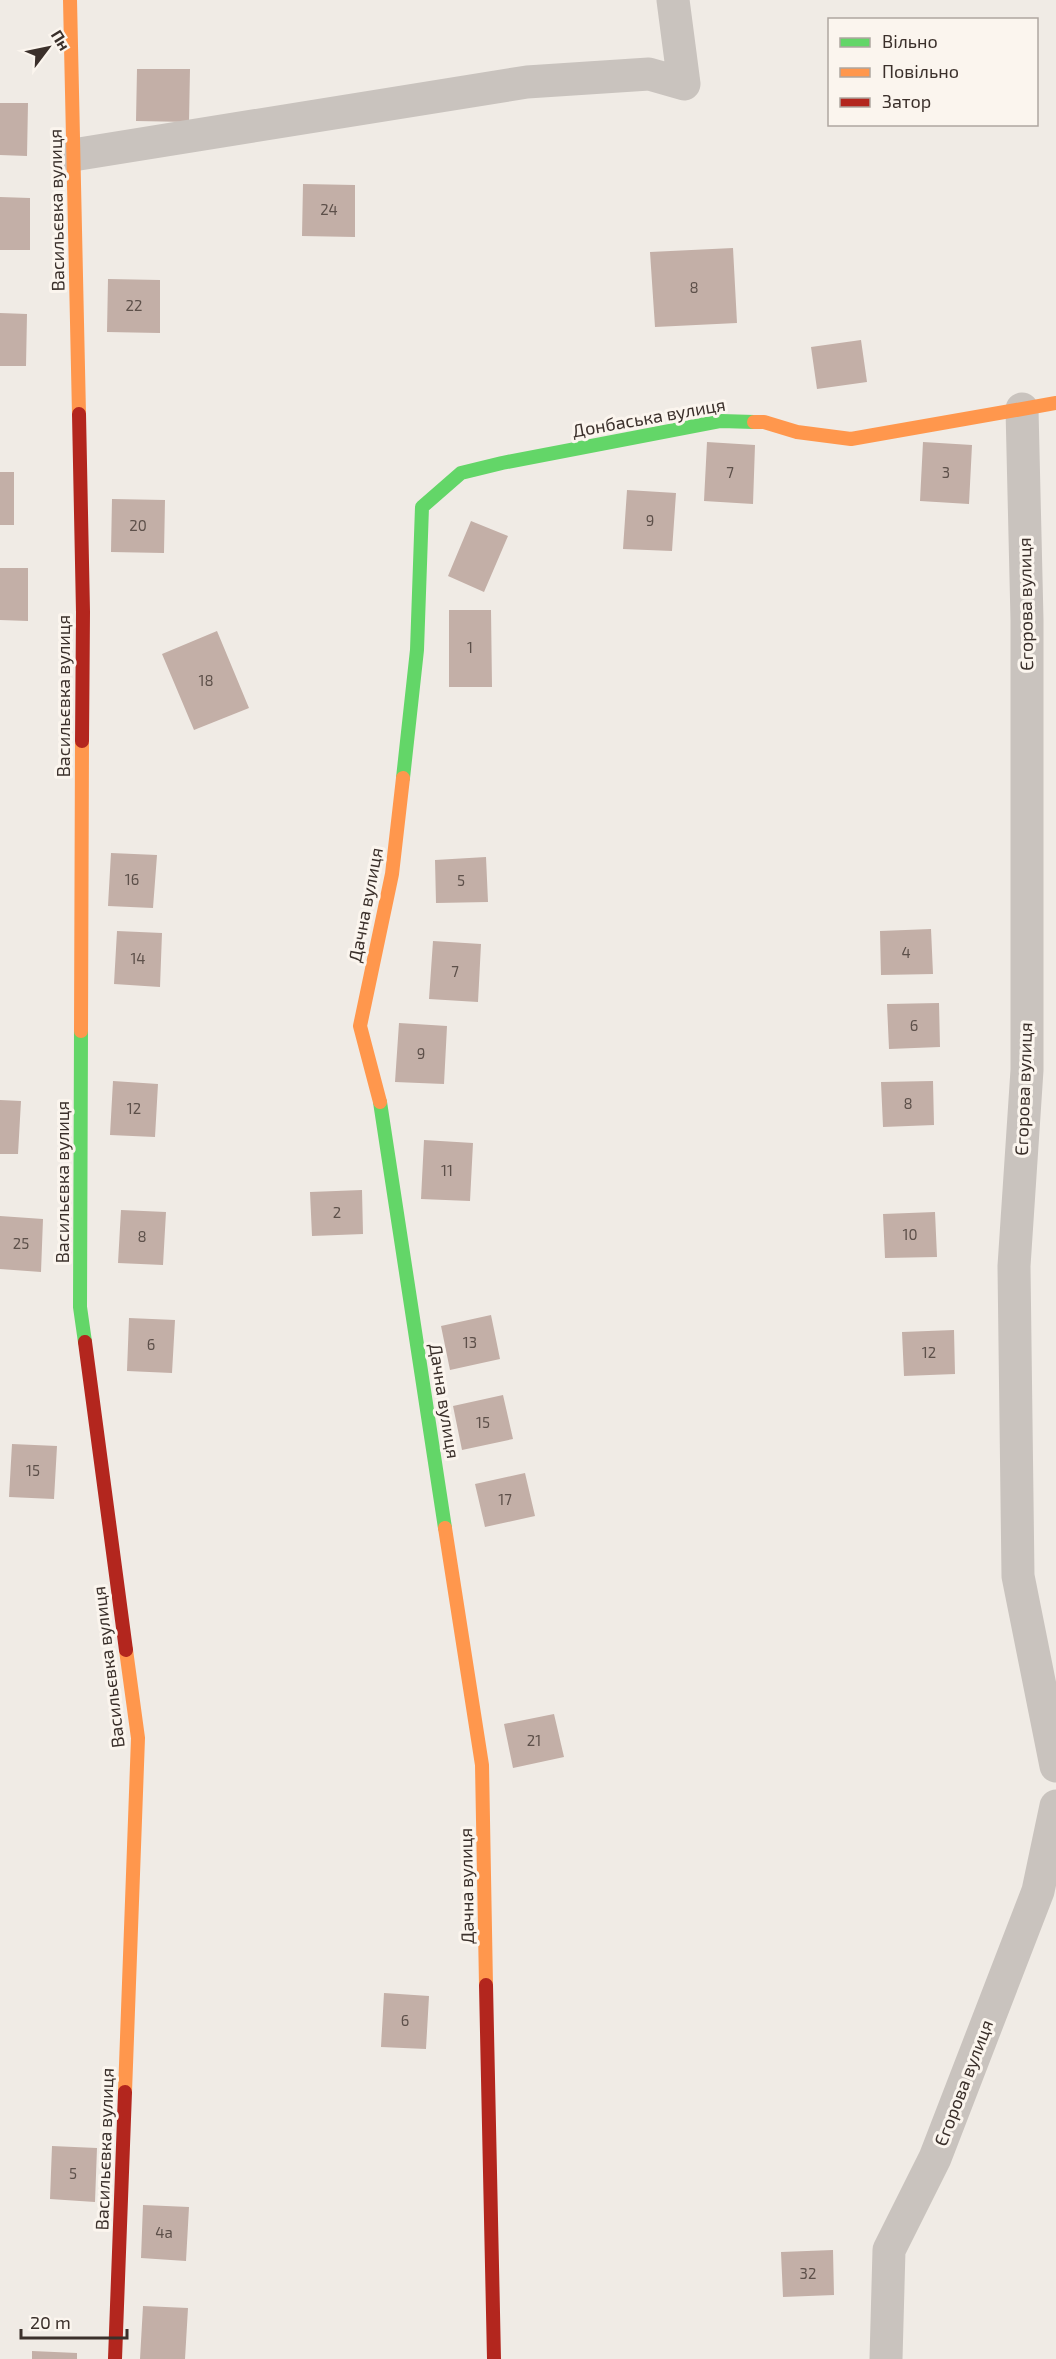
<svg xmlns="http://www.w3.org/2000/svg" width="1056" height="2359" font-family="'Exo 2',sans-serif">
<rect width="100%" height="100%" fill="#f0ebe5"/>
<path fill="#c3afa7" d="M 137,69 L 190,69 L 189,122 L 136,121 Z
M 0,103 L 28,103 L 27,156 L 0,155 Z
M 303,184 L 355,185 L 355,237 L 302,236 Z
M 0,197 L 30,198 L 30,250 L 0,250 Z
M 733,248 L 737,323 L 655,327 L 650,252 Z
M 108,279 L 160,280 L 160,333 L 107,332 Z
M 0,313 L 27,314 L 26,366 L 0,366 Z
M 861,340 L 867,382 L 817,389 L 811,347 Z
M 707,442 L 755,445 L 753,504 L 704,501 Z
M 923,442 L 972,445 L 969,504 L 920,501 Z
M 0,472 L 14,472 L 14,525 L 0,525 Z
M 627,490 L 676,493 L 672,551 L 623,549 Z
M 112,499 L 165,500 L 164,553 L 111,552 Z
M 471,521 L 508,536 L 484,592 L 448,576 Z
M 0,568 L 28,568 L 28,621 L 0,620 Z
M 449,610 L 491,610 L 492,687 L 449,687 Z
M 217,631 L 249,708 L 194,730 L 162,654 Z
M 111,853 L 157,855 L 153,908 L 108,906 Z
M 486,857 L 488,902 L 436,903 L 435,860 Z
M 931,929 L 933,974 L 881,975 L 880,931 Z
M 117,931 L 162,933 L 160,987 L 114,984 Z
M 433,941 L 481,944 L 478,1002 L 429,999 Z
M 939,1003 L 940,1047 L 889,1049 L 887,1004 Z
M 399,1023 L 447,1026 L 444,1084 L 395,1082 Z
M 113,1081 L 158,1084 L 155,1137 L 110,1135 Z
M 933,1081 L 934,1125 L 883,1127 L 881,1082 Z
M 0,1100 L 21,1101 L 18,1154 L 0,1154 Z
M 424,1140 L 473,1143 L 470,1201 L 421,1199 Z
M 362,1190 L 363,1234 L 312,1236 L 310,1192 Z
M 121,1210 L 166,1212 L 163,1265 L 118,1263 Z
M 935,1212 L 937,1257 L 885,1258 L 883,1214 Z
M 0,1216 L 43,1219 L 41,1272 L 0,1269 Z
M 491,1315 L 500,1359 L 450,1370 L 441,1326 Z
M 129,1318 L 175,1320 L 172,1373 L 127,1371 Z
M 954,1330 L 955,1374 L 904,1376 L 902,1332 Z
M 503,1395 L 513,1439 L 462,1450 L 453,1406 Z
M 12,1444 L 57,1446 L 54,1499 L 9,1497 Z
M 525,1473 L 535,1516 L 485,1527 L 475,1484 Z
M 554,1714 L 564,1757 L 513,1768 L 504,1724 Z
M 384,1993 L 429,1996 L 426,2049 L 381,2047 Z
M 52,2146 L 97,2148 L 95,2202 L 50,2199 Z
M 143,2205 L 189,2207 L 186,2261 L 141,2258 Z
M 833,2250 L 834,2295 L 783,2297 L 781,2252 Z
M 143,2306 L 188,2308 L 185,2359 L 140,2359 Z
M 32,2351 L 77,2353 L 77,2359 L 32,2359 Z"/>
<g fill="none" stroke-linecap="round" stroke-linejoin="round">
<path stroke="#c9c3be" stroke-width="33" d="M 73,155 L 527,82 L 649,74 L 684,84 L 673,0
M 1022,409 L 1027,620 L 1027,1070 L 1014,1266 L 1018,1576 L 1056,1766
M 886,2359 L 889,2250 L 935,2158 L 1038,1891 L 1056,1806"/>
<path stroke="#63d668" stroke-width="14" d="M 403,778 L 417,650 L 422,507 L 461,473 L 502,463 L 721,421 L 754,422
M 81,1031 L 80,1307 L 85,1342
M 380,1102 L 445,1528"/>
<path stroke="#ff974d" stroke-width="14" d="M 70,0 L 79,414
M 754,422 L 764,422 L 797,432 L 851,439 L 1056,403
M 81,1031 L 82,741
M 380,1102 L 360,1026 L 392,874 L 403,778
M 445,1528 L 482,1765 L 486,1985
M 125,2092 L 138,1738 L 126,1650"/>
<path stroke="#b3261e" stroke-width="14" d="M 79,414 L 83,612 L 82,741
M 85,1342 L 126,1650
M 486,1985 L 494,2359
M 115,2359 L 125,2092"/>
</g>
<g text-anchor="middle" stroke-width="6" stroke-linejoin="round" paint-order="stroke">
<g font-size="15" fill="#5d504a">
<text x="329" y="215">24</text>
<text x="694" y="293">8</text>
<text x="134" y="311">22</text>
<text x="730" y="478">7</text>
<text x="946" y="478">3</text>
<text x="650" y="526">9</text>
<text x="138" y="531">20</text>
<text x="470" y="653">1</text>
<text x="206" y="686">18</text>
<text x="132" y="885">16</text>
<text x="461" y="886">5</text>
<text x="906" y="958">4</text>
<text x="138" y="964">14</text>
<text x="455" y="977">7</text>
<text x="914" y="1031">6</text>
<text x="421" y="1059">9</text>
<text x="908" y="1109">8</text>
<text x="134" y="1114">12</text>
<text x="447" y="1176">11</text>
<text x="337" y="1218">2</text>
<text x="910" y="1240">10</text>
<text x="142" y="1242">8</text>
<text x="21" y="1249">25</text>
<text x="470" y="1348">13</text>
<text x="151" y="1350">6</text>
<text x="929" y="1358">12</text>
<text x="483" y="1428">15</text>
<text x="33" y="1476">15</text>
<text x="505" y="1505">17</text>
<text x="534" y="1746">21</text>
<text x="405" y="2026">6</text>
<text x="73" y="2179">5</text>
<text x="164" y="2238">4а</text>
<text x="808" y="2279">32</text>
</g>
<g font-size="18" fill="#3b302b" stroke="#fbf5ee">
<text transform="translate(57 210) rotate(-91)" y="6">Васильєвка вулиця</text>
<text transform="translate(649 418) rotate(-10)" y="6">Донбаська вулиця</text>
<text transform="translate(1026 604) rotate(-91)" y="6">Єгорова вулиця</text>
<text transform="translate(64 696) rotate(-90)" y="6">Васильєвка вулиця</text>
<text transform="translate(366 905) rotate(-79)" y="6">Дачна вулиця</text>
<text transform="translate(1024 1089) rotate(-88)" y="6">Єгорова вулиця</text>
<text transform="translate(63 1182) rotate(-90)" y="6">Васильєвка вулиця</text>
<text transform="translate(444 1401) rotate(81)" y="6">Дачна вулиця</text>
<text transform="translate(109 1667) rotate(-97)" y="6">Васильєвка вулиця</text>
<text transform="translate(467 1886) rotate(-91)" y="6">Дачна вулиця</text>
<text transform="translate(964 2083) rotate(-69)" y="6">Єгорова вулиця</text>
<text transform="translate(105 2149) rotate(-88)" y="6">Васильєвка вулиця</text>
</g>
</g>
<rect x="828" y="18" width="210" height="108" fill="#fbf5ee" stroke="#aea6a0" stroke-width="1.5"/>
<rect x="840" y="38" width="30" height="9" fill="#63d668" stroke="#aea6a0" stroke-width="1.5"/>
<text x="882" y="48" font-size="18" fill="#3b302b">Вільно</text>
<rect x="840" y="68" width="30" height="9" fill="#ff974d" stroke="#aea6a0" stroke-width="1.5"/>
<text x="882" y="78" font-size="18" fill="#3b302b">Повільно</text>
<rect x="840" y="98" width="30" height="9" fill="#b3261e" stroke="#aea6a0" stroke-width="1.5"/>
<text x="882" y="108" font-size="18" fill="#3b302b">Затор</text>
<g transform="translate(48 48) rotate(58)" stroke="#fbf5ee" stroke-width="4.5" paint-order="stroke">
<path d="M0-4.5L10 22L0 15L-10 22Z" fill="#3b302b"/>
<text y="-9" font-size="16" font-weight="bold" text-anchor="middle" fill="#3b302b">Пн</text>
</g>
<path d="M21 2329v9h106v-9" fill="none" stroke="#3b302b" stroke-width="3"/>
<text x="30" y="2329" font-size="18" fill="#3b302b" stroke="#fbf5ee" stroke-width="4.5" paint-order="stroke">20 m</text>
</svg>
